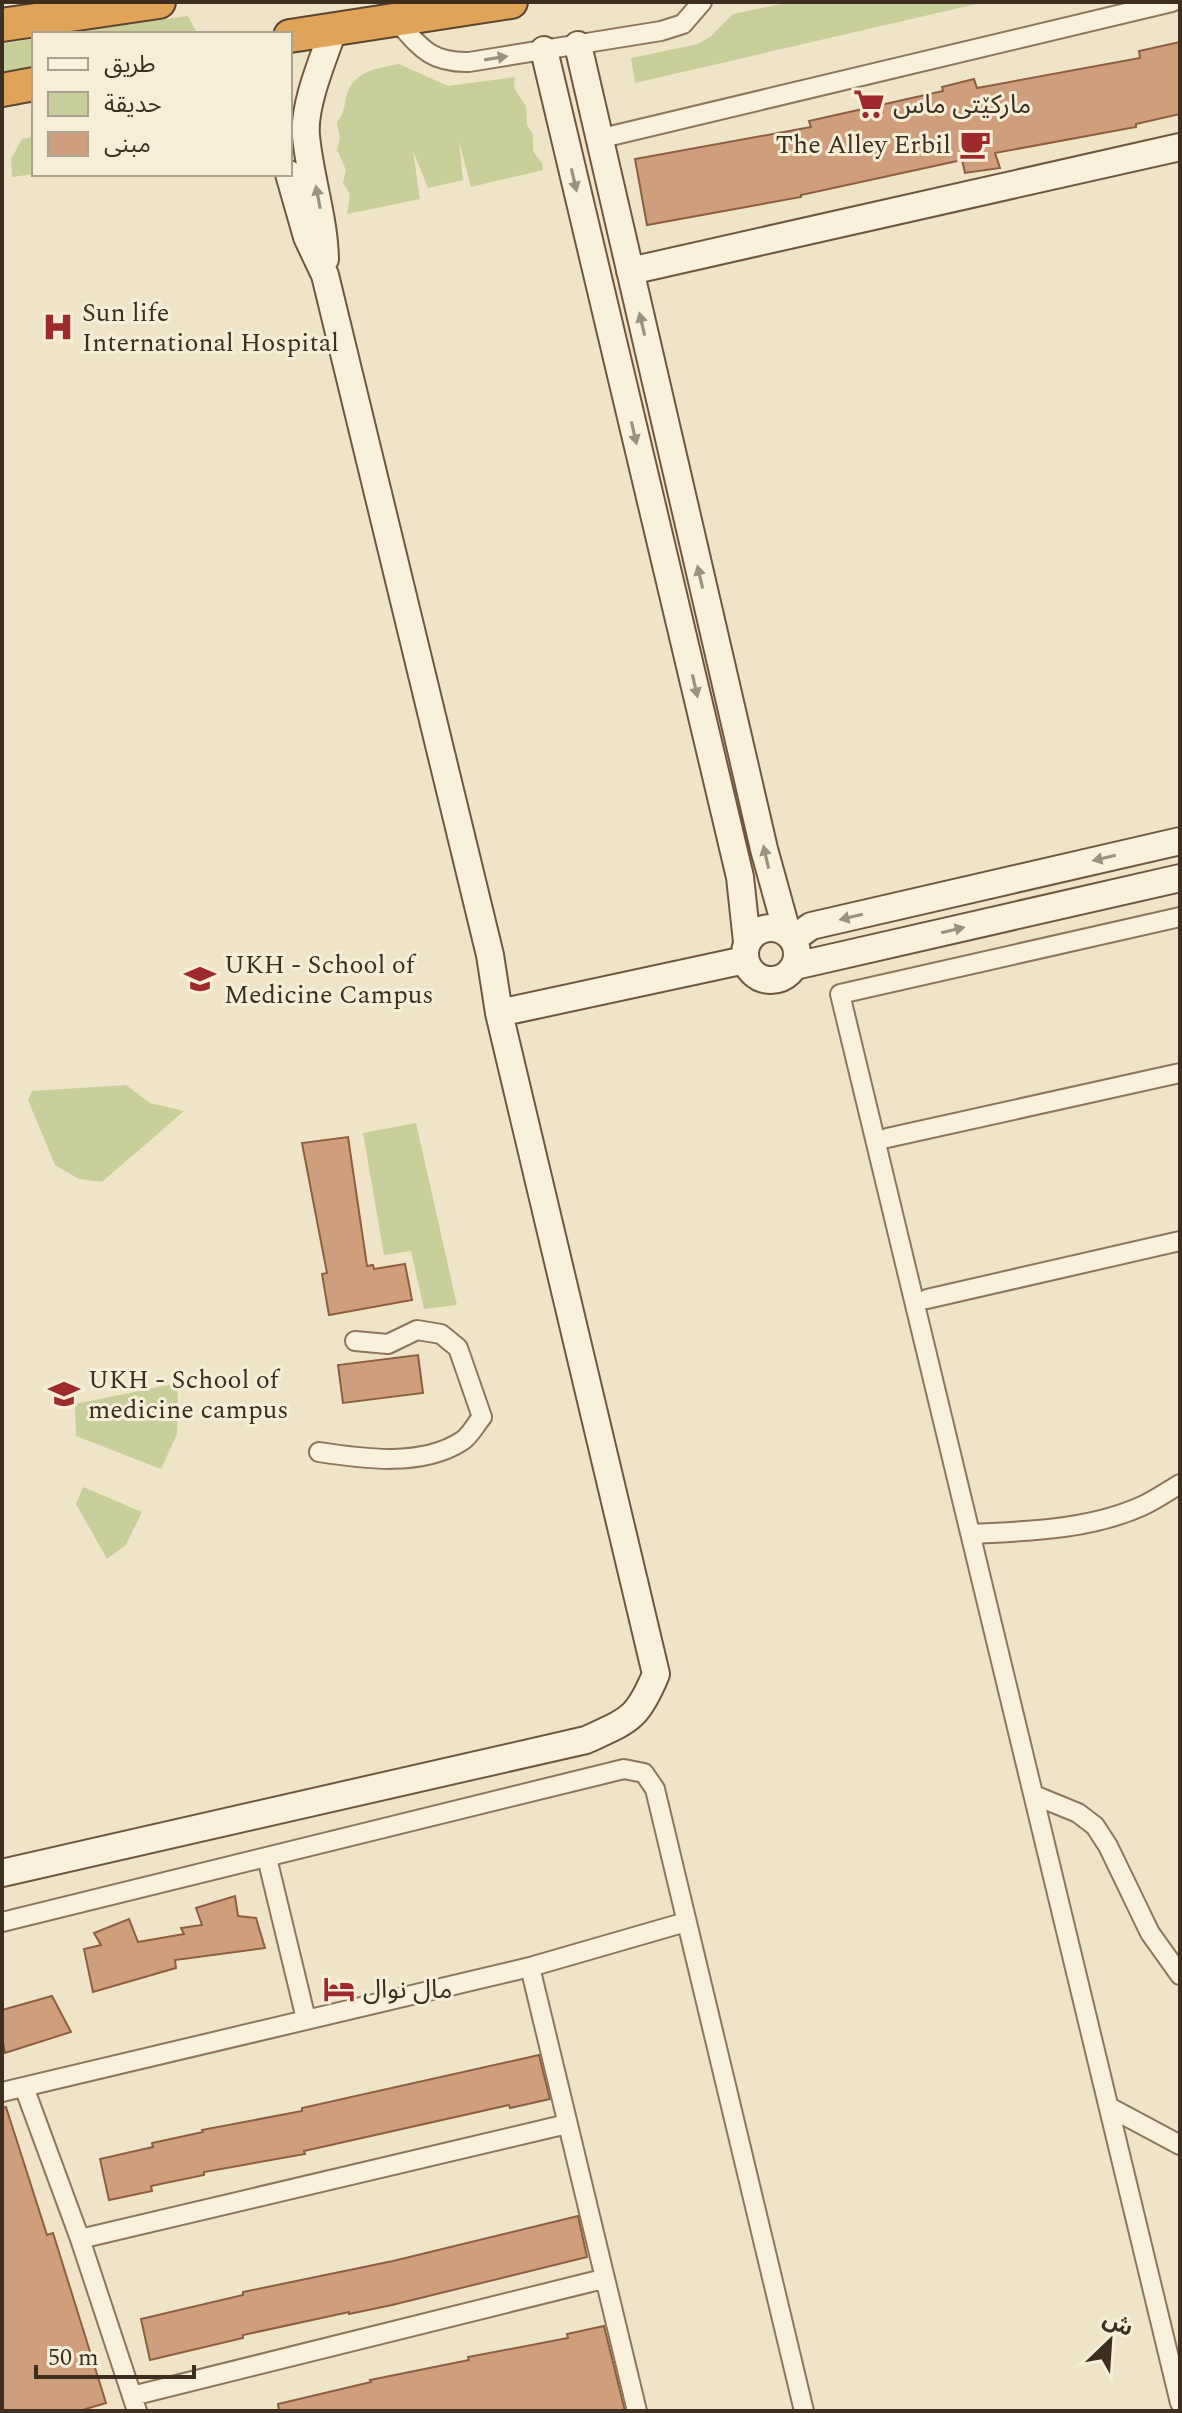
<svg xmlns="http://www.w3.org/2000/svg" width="1182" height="2413" font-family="Spectral,'Noto Sans Arabic',serif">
<rect width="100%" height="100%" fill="#f0e4c8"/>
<path fill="#c9cf9b" d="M 790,2 L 985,2 L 635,83 L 631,58 L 698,44 L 711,36 L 733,14 Z
M 188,16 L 196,31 L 186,34 L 63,34 Z
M 34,39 L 34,68 L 2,74 L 2,44 Z
M 399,64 L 448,86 L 515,77 L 514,88 L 526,106 L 527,125 L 533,134 L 533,151 L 542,163 L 543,170 L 471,187 L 459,141 L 463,180 L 428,188 L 413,151 L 420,199 L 347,214 L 350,194 L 343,183 L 346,170 L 337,150 L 340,139 L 337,122 C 344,113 344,108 346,98 C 351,71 378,68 399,64 Z
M 34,137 L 34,174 L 12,177 L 11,159 L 22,139 Z
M 126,1085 L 150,1103 L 184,1111 L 102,1182 L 79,1179 L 55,1165 L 28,1100 L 32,1091 Z
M 416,1123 L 457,1305 L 424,1309 L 411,1251 L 384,1255 L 363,1133 Z
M 178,1383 L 177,1434 L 161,1469 L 76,1436 L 75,1404 Z
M 83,1487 L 142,1512 L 126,1545 L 107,1559 L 76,1504 Z"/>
<path fill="#cf9f7d" stroke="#8d5f41" stroke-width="2" d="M 1180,42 L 1180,114 L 1136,124 L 1136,127 L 995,153 L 1000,168 L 965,173 L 962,160 L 801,195 L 801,197 L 647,225 L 635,159 L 811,127 L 809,121 L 943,91 L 942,87 L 974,79 L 977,88 L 1140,58 L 1139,51 Z
M 348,1137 L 367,1266 L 373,1265 L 374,1269 L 405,1264 L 412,1300 L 329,1315 L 322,1274 L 327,1273 L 302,1143 Z
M 418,1355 L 423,1393 L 343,1403 L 338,1365 Z
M 235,1896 L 238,1916 L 256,1918 L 265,1948 L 175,1960 L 176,1968 L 93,1992 L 84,1949 L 101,1945 L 94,1933 L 129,1919 L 138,1942 L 184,1934 L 181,1928 L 202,1925 L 196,1908 Z
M 52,1996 L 71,2032 L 5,2053 L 2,2038 L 2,2010 Z
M 539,2055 L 550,2099 L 510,2108 L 509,2105 L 304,2151 L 305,2154 L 204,2172 L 204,2175 L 151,2186 L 152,2191 L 109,2200 L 100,2159 L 153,2147 L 152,2143 L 203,2132 L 202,2130 L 302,2111 L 302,2108 Z
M 6,2107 L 47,2235 L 53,2233 L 106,2403 L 79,2411 L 4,2411 L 2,2403 L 2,2108 Z
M 578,2216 L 587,2257 L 392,2305 L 349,2314 L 349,2312 L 243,2335 L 243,2338 L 150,2360 L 141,2319 L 243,2295 L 243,2292 L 393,2261 Z
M 604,2326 L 625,2411 L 279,2411 L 278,2404 L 371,2382 L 370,2380 L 469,2360 L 468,2357 L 568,2338 L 567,2334 Z"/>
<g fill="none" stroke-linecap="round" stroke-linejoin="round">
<defs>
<path id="street" d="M 396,20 C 420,47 430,63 469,62 L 661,31 L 683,24 L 702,2
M 598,139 L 1172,2
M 1180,917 L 840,994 L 1180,2403
M 887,1138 L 1180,1073
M 927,1299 L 1180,1241
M 319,1452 C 364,1459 422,1467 462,1441 C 470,1436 476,1424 482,1417 L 458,1348 L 441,1334 L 417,1330 L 388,1344 L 355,1341
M 971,1534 C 1028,1531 1089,1530 1142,1506 C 1155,1500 1168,1491 1180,1484
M 1034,1795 L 1078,1813 L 1095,1826 L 1108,1846 L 1150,1933 L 1180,1975
M 267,1858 L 306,2019
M 2,1922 L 624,1769 L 644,1773 L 655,1789 L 804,2411
M 530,1967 L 637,2411
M 24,2087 L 80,2239 L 137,2411
M 2,2092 L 530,1967 L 686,1922
M 1109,2107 L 1180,2145
M 80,2239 L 567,2124
M 132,2396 L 603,2279"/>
<path id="secondary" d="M 578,45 L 764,849 L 787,932
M 544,50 L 740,877 L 747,942
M 325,259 C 324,217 310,178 306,136 C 303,105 324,57 334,28
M 630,271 L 1180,147
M745 954a26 26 0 1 1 52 0a26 26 0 1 1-52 0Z
M 793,939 L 811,926 L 1180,841
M 795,966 L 1180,878
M 499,1013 L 745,960
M 2,1873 L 586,1740 C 629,1720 637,1720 656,1674 L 499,1013 L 490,955 L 325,275 L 307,237 L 289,174"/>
<path id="highway" d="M 2,25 L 159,2
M 290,36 L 511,2
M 2,90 L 34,84"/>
</defs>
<use href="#street" stroke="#8d765c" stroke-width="22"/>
<use href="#secondary" stroke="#6f573f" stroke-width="30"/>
<use href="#highway" stroke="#5b4430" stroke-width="36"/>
<use href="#street" stroke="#faf1dc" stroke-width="18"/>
<use href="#secondary" stroke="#faf1dc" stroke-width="26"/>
<use href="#highway" stroke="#e0a458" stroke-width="32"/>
</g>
<defs><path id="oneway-solid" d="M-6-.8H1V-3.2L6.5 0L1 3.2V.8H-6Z" transform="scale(2)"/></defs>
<g fill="#9c907e">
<use href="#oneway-solid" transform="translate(496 58) rotate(-9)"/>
<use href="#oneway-solid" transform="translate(574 180) rotate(77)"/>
<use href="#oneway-solid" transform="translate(318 197) rotate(-101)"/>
<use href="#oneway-solid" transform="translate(642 324) rotate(-103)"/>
<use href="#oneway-solid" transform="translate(634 433) rotate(77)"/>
<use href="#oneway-solid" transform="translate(700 577) rotate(-103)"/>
<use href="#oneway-solid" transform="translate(695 686) rotate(77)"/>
<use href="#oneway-solid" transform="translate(766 857) rotate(-103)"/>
<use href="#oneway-solid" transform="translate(1104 858) rotate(167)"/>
<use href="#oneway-solid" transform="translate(851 917) rotate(167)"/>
<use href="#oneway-solid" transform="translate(953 930) rotate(-13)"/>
</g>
<defs>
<symbol id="supermarket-bare" viewBox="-9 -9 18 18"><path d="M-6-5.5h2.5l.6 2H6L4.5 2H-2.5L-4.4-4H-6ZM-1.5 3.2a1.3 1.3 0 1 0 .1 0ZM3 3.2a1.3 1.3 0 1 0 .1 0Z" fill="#9e2a2b" stroke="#f7eed8" stroke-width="2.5" paint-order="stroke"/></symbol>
<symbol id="cafe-bare" viewBox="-9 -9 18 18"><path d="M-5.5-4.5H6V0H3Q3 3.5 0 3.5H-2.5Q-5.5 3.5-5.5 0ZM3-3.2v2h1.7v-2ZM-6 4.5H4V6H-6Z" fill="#9e2a2b" stroke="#f7eed8" stroke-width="2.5" paint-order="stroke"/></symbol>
<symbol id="hospital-bare" viewBox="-9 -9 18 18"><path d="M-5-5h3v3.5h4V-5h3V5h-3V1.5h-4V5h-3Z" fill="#9e2a2b" stroke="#f7eed8" stroke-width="2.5" paint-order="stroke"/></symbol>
<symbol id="university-bare" viewBox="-9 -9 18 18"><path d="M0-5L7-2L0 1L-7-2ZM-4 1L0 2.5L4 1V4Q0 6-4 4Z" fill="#9e2a2b" stroke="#f7eed8" stroke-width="2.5" paint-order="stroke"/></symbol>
<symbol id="hotel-bare" viewBox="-9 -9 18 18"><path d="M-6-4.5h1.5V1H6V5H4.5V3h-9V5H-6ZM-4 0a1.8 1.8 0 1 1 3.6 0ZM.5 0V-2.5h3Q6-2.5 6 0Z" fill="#9e2a2b" stroke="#f7eed8" stroke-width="2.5" paint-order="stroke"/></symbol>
</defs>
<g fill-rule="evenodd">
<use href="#supermarket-bare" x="847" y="82" width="44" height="44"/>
<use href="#cafe-bare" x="953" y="122" width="44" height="44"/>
<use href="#hospital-bare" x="36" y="305" width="44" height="44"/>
<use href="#university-bare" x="178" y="957" width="44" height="44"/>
<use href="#university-bare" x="42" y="1372" width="44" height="44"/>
<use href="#hotel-bare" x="317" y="1967" width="44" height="44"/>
</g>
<g text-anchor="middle" stroke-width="6" stroke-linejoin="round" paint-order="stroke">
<g font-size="26" fill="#3d2e20" stroke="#f7eed8" text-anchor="start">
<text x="893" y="113">مارکێتی ماس</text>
<text x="951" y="153" text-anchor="end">The Alley Erbil</text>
<text x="82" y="321">Sun life<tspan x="82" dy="30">International Hospital</tspan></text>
<text x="224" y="973">UKH - School of<tspan x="224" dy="30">Medicine Campus</tspan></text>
<text x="88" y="1388">UKH - School of<tspan x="88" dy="30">medicine campus</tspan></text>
<text x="363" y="1998">مال نوال</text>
</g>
</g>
<rect width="1182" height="2413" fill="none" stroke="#3d2e20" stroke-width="8"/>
<rect x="32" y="32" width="260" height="144" fill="#f7eed8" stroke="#ada18e" stroke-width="2"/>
<rect x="48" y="58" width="40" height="12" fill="#faf1dc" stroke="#ada18e" stroke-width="2"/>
<text x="104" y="72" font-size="24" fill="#3d2e20">طريق</text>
<rect x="48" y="92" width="40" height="24" fill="#c9cf9b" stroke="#ada18e" stroke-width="2"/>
<text x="104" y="112" font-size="24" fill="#3d2e20">حديقة</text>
<rect x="48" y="132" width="40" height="24" fill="#cf9f7d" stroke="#ada18e" stroke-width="2"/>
<text x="104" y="152" font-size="24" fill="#3d2e20">مبنى</text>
<g transform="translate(1110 2341) rotate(25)" stroke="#f7eed8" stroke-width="6" paint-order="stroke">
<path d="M0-6L14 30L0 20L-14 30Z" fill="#3d2e20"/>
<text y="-12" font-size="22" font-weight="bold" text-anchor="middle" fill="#3d2e20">ش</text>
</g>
<path d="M36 2365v12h158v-12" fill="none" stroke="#3d2e20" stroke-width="4"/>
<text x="48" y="2365" font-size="24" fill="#3d2e20" stroke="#f7eed8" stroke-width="6" paint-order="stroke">50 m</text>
</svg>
